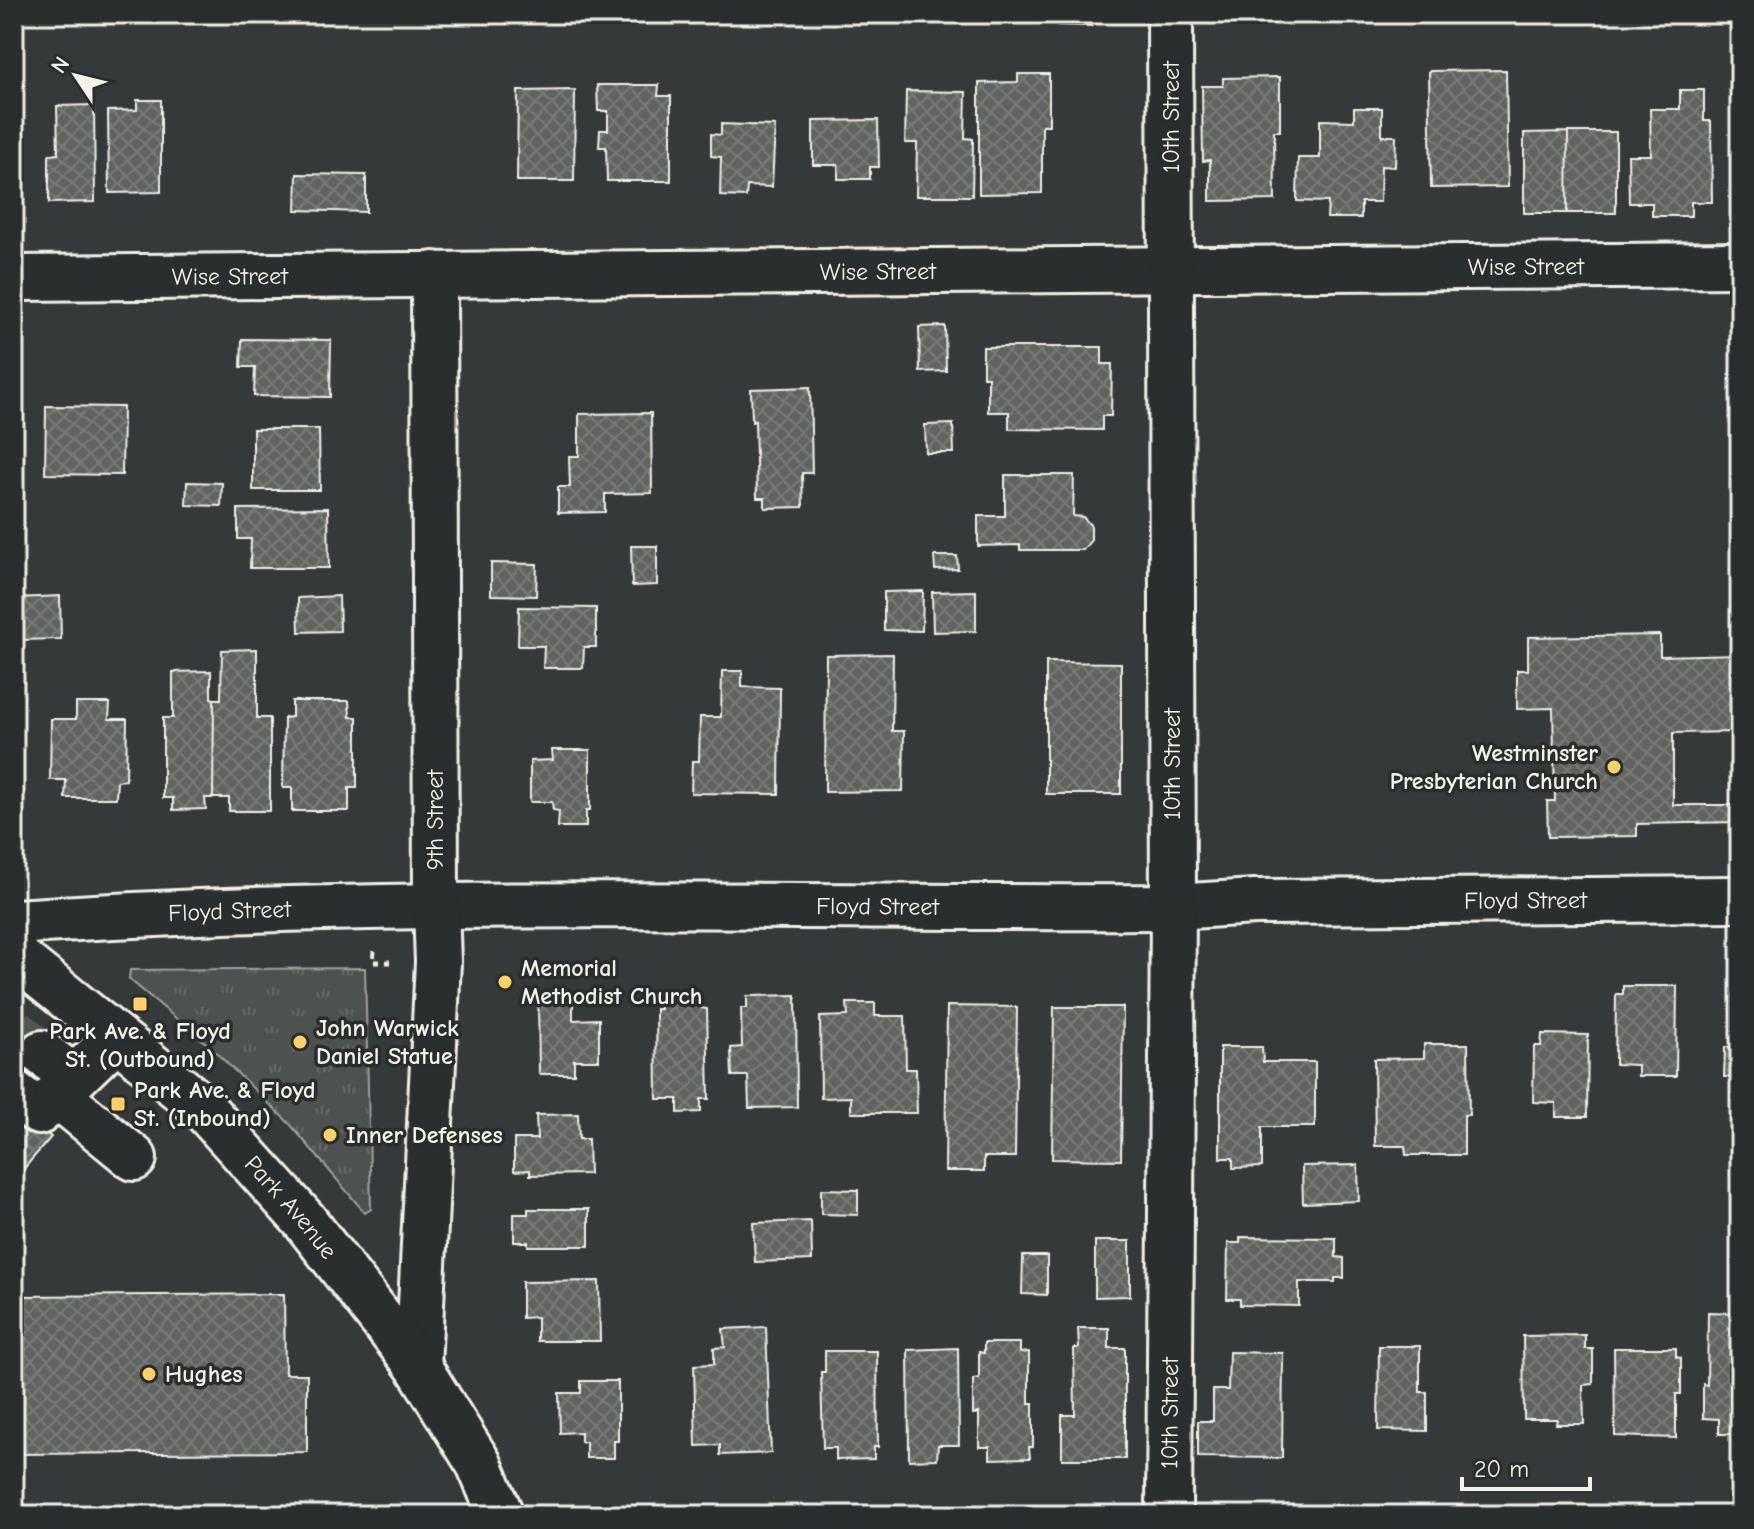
<svg xmlns="http://www.w3.org/2000/svg" width="1754" height="1529" font-family="'Comic Neue',sans-serif">
<defs>
<pattern id="grass-tufts" width="24" height="20" patternUnits="userSpaceOnUse" patternTransform="scale(2)"><rect width="24" height="20" fill="#4e514f"/><path d="M3 7l-1-3M5 7V3M7 7l1-3M15 17l-1-3M17 17v-4M19 17l1-3" fill="none" stroke="#686a68"/></pattern>
<pattern id="building-cross-hatch" width="8" height="8" patternUnits="userSpaceOnUse" patternTransform="scale(2)"><rect width="8" height="8" fill="#616362"/><path d="M0 0l8 8M0 8l8-8" fill="none" stroke="#787a78"/></pattern>
</defs>
<rect width="100%" height="100%" fill="#363939"/>
<filter id="ink" filterUnits="userSpaceOnUse"><feTurbulence type="fractalNoise" baseFrequency=".0125" numOctaves="2"/><feDisplacementMap in="SourceGraphic" scale="16" xChannelSelector="R" yChannelSelector="G"/><feConvolveMatrix kernelMatrix="1 2 1 2 8 2 1 2 1" color-interpolation-filters="sRGB"/></filter>
<g filter="url(#ink)">
<path fill="url(#grass-tufts)" stroke="#a1a19c" stroke-width="2" d="M 365,968 L 371,1209 L 365,1213 L 290,1124 L 207,1044 L 129,979 L 130,970 Z"/>
<path fill="url(#building-cross-hatch)" stroke="#f4f1e8" stroke-width="2" d="M 1057,14 L 1129,14 L 1129,18 L 1092,17 L 1092,26 L 1057,25 Z
M 1506,70 L 1508,187 L 1431,188 L 1429,71 Z
M 1018,74 L 1049,74 L 1049,125 L 1042,125 L 1042,193 L 979,194 L 979,83 L 1018,82 Z
M 1280,77 L 1280,131 L 1274,131 L 1275,200 L 1210,201 L 1210,160 L 1203,161 L 1202,86 L 1223,86 L 1223,78 Z
M 597,85 L 659,85 L 658,96 L 671,96 L 671,181 L 607,181 L 606,147 L 599,147 L 600,130 L 608,130 L 608,111 L 598,111 Z
M 575,90 L 574,181 L 517,181 L 518,91 Z
M 1680,90 L 1704,90 L 1704,121 L 1711,121 L 1712,202 L 1691,202 L 1691,216 L 1652,216 L 1652,203 L 1629,203 L 1628,155 L 1651,155 L 1650,109 L 1680,109 Z
M 906,91 L 966,92 L 965,138 L 973,139 L 972,196 L 916,196 L 917,143 L 905,143 Z
M 137,100 L 161,100 L 161,192 L 109,193 L 108,111 L 137,110 Z
M 94,105 L 95,202 L 49,203 L 49,155 L 58,154 L 57,106 Z
M 1354,108 L 1382,108 L 1382,136 L 1396,136 L 1395,167 L 1381,166 L 1380,202 L 1361,202 L 1361,218 L 1327,218 L 1328,202 L 1297,201 L 1298,158 L 1320,158 L 1320,120 L 1354,121 Z
M 878,120 L 879,167 L 870,167 L 870,179 L 838,179 L 838,165 L 813,165 L 813,121 Z
M 721,124 L 775,126 L 772,187 L 747,186 L 746,197 L 720,196 L 721,157 L 711,156 L 711,134 L 721,135 Z
M 1568,132 L 1616,132 L 1616,213 L 1567,213 Z
M 1568,132 L 1567,213 L 1524,213 L 1524,133 Z
M 297,174 L 366,175 L 366,212 L 296,210 Z
M 945,326 L 946,371 L 920,372 L 919,327 Z
M 242,339 L 331,340 L 330,397 L 254,396 L 255,367 L 241,367 Z
M 983,347 L 1102,347 L 1102,364 L 1112,364 L 1111,416 L 1102,416 L 1102,430 L 1009,429 L 1009,412 L 988,412 L 988,377 L 983,377 Z
M 810,387 L 812,473 L 802,473 L 803,507 L 765,508 L 765,498 L 757,498 L 755,421 L 752,422 L 751,389 Z
M 46,406 L 123,407 L 122,475 L 45,474 Z
M 651,413 L 652,493 L 605,494 L 605,512 L 558,513 L 558,487 L 570,487 L 569,456 L 579,456 L 579,414 Z
M 14,414 L 18,414 L 16,517 L 14,517 Z
M 953,424 L 954,453 L 926,453 L 925,425 Z
M 253,429 L 319,429 L 320,490 L 253,490 Z
M 1005,475 L 1074,475 L 1073,516 L 1083,517 L 1091,526 L 1091,540 L 1083,550 L 1020,550 L 1020,545 L 978,546 L 978,516 L 1005,516 Z
M 187,482 L 222,483 L 221,506 L 186,505 Z
M 328,508 L 329,568 L 250,568 L 251,539 L 238,539 L 238,509 Z
M 631,546 L 657,546 L 657,585 L 632,586 Z
M 934,556 L 957,556 L 958,569 L 935,570 Z
M 491,563 L 537,564 L 536,596 L 491,595 Z
M 923,591 L 922,631 L 884,630 L 884,592 Z
M 976,591 L 976,631 L 933,632 L 932,592 Z
M 60,596 L 61,639 L 17,640 L 16,598 Z
M 339,596 L 340,631 L 299,632 L 298,598 Z
M 519,607 L 596,608 L 596,647 L 584,647 L 583,668 L 543,668 L 544,646 L 518,646 Z
M 1660,635 L 1660,656 L 1740,654 L 1740,732 L 1673,733 L 1673,805 L 1740,805 L 1740,822 L 1637,824 L 1637,836 L 1548,837 L 1547,801 L 1555,801 L 1553,708 L 1517,709 L 1517,670 L 1528,670 L 1528,637 Z
M 257,649 L 257,718 L 270,718 L 270,811 L 229,811 L 229,798 L 213,798 L 214,699 L 221,699 L 222,650 Z
M 893,654 L 892,731 L 904,731 L 903,791 L 825,792 L 826,655 Z
M 1046,662 L 1121,663 L 1121,794 L 1046,794 Z
M 211,671 L 211,698 L 214,699 L 213,798 L 205,798 L 206,809 L 173,810 L 173,798 L 163,798 L 163,718 L 173,718 L 173,672 Z
M 722,671 L 742,671 L 742,687 L 780,688 L 779,794 L 691,793 L 692,761 L 699,761 L 700,717 L 721,717 Z
M 292,701 L 349,701 L 350,717 L 357,717 L 357,788 L 349,788 L 349,811 L 292,811 L 292,788 L 283,788 L 284,718 L 292,717 Z
M 76,703 L 110,703 L 109,719 L 127,719 L 126,780 L 117,781 L 116,798 L 65,798 L 66,780 L 50,780 L 51,719 L 76,719 Z
M 552,750 L 590,750 L 590,810 L 586,810 L 586,827 L 558,827 L 559,811 L 553,810 L 552,802 L 530,802 L 530,761 L 553,760 Z
M 1623,986 L 1677,986 L 1676,1076 L 1638,1076 L 1638,1065 L 1615,1064 L 1616,994 L 1623,994 Z
M 1734,994 L 1740,995 L 1740,1077 L 1724,1077 L 1725,1047 L 1734,1047 Z
M 701,995 L 701,1008 L 707,1009 L 709,1099 L 701,1099 L 701,1112 L 678,1113 L 678,1099 L 657,1099 L 656,1009 L 660,1009 L 660,996 Z
M 796,995 L 797,1107 L 749,1108 L 748,1076 L 732,1076 L 731,1048 L 742,1047 L 741,1008 L 747,1008 L 747,996 Z
M 573,999 L 573,1020 L 599,1019 L 599,1060 L 574,1060 L 574,1074 L 539,1074 L 538,1000 Z
M 847,1003 L 875,1003 L 875,1016 L 905,1016 L 906,1069 L 916,1069 L 917,1113 L 851,1113 L 851,1097 L 821,1098 L 820,1017 L 848,1016 Z
M 947,1006 L 1017,1007 L 1015,1157 L 984,1157 L 984,1171 L 945,1171 Z
M 1054,1007 L 1123,1007 L 1121,1160 L 1052,1159 Z
M 14,1025 L 45,1050 L 14,1087 Z
M 1542,1034 L 1588,1035 L 1587,1117 L 1556,1117 L 1556,1103 L 1533,1102 L 1534,1046 L 1541,1046 Z
M 1424,1044 L 1468,1044 L 1469,1115 L 1464,1115 L 1464,1155 L 1406,1155 L 1405,1146 L 1375,1146 L 1374,1059 L 1424,1058 Z
M 1220,1047 L 1262,1047 L 1263,1062 L 1315,1062 L 1315,1127 L 1262,1127 L 1262,1167 L 1233,1168 L 1233,1158 L 1220,1158 Z
M 14,1105 L 51,1137 L 14,1180 Z
M 578,1114 L 579,1139 L 588,1139 L 589,1174 L 530,1175 L 530,1170 L 514,1171 L 514,1139 L 537,1139 L 536,1115 Z
M 1358,1165 L 1359,1201 L 1303,1203 L 1302,1166 Z
M 821,1189 L 858,1190 L 858,1215 L 821,1214 Z
M 528,1209 L 589,1209 L 589,1246 L 528,1246 L 528,1242 L 514,1242 L 514,1214 L 528,1214 Z
M 811,1221 L 812,1260 L 755,1262 L 753,1223 Z
M 1240,1237 L 1336,1238 L 1336,1257 L 1344,1258 L 1344,1278 L 1335,1278 L 1335,1282 L 1299,1282 L 1299,1306 L 1240,1305 L 1240,1299 L 1227,1299 L 1228,1243 L 1240,1243 Z
M 1095,1241 L 1130,1241 L 1130,1296 L 1095,1297 Z
M 1023,1256 L 1047,1256 L 1047,1295 L 1022,1294 Z
M 599,1281 L 600,1341 L 537,1341 L 537,1317 L 522,1318 L 522,1282 Z
M 284,1294 L 285,1374 L 307,1374 L 307,1452 L 14,1454 L 14,1296 Z
M 1708,1312 L 1740,1313 L 1740,1434 L 1719,1434 L 1719,1419 L 1703,1418 L 1703,1384 L 1707,1385 Z
M 766,1327 L 771,1453 L 720,1455 L 720,1445 L 696,1446 L 694,1365 L 714,1364 L 714,1348 L 725,1347 L 723,1329 Z
M 1078,1328 L 1109,1328 L 1109,1348 L 1125,1348 L 1125,1459 L 1062,1459 L 1062,1415 L 1075,1415 L 1074,1348 L 1079,1348 Z
M 1585,1335 L 1585,1349 L 1593,1349 L 1593,1384 L 1583,1385 L 1584,1424 L 1556,1424 L 1557,1419 L 1524,1419 L 1523,1336 Z
M 984,1343 L 1020,1343 L 1020,1353 L 1029,1352 L 1029,1403 L 1033,1403 L 1033,1447 L 1029,1447 L 1030,1458 L 990,1459 L 990,1447 L 979,1447 L 979,1413 L 973,1414 L 973,1379 L 979,1378 L 979,1352 L 984,1353 Z
M 1379,1346 L 1420,1346 L 1420,1392 L 1427,1392 L 1427,1431 L 1378,1430 Z
M 958,1348 L 959,1445 L 938,1445 L 937,1459 L 909,1460 L 908,1350 Z
M 1614,1348 L 1676,1348 L 1676,1357 L 1681,1358 L 1681,1394 L 1676,1394 L 1676,1438 L 1615,1436 Z
M 825,1351 L 877,1351 L 878,1447 L 874,1447 L 874,1459 L 836,1460 L 836,1448 L 823,1448 L 821,1372 L 825,1372 Z
M 1229,1352 L 1283,1353 L 1282,1458 L 1198,1457 L 1198,1421 L 1213,1421 L 1213,1390 L 1228,1390 Z
M 581,1381 L 618,1381 L 618,1441 L 614,1441 L 614,1458 L 586,1458 L 586,1442 L 581,1442 L 581,1432 L 560,1433 L 559,1393 L 581,1393 Z"/>
<g fill="none" stroke-linecap="round" stroke-linejoin="round">
<path stroke="#525553" stroke-width="44" stroke-dasharray="44 22" stroke-linecap="butt" d="M 14,1030 L 42,1053"/>
<defs>
<g id="minor">
<path id="s1" d="M 14,278 L 1740,265"/>
<path id="s2" d="M 14,922 C 399,895 787,909 1173,907 L 1255,902 L 1740,899"/>
<path d="M 42,1053 L 74,1078"/>
<path d="M 14,1093 L 39,1112 L 116,1038"/>
<path d="M 57,1095 L 134,1158"/>
<path d="M 418,1366 L 438,962 L 436,907 L 434,274"/>
<path id="s3" d="M 1169,1515 L 1173,907 L 1170,14"/>
</g>
<g id="major">
<path id="s4" d="M 14,955 L 200,1105 L 304,1220 L 418,1366 L 479,1464 L 501,1515"/>
</g>
</defs>
<use href="#minor" stroke="#f4f1e8" stroke-width="50"/>
<use href="#major" stroke="#f4f1e8" stroke-width="50"/>
<path stroke="#f4f1e8" stroke-width="5" stroke-dasharray="6 6" stroke-linecap="butt" d="M 374,951 L 373,962 L 390,962"/>
<use href="#minor" stroke="#2a2d2e" stroke-width="44"/>
<use href="#major" stroke="#2a2d2e" stroke-width="44"/>
</g>
</g>
<g fill="#ffd166" stroke="#2a2d2e" stroke-width="3">
<circle cx="1614" cy="767" r="8"/>
<circle cx="505" cy="982" r="8"/>
<rect x="132" y="996" width="16" height="16" rx="4"/>
<circle cx="300" cy="1042" r="8"/>
<rect x="110" y="1096" width="16" height="16" rx="4"/>
<circle cx="330" cy="1135" r="8"/>
<circle cx="149" cy="1374" r="8"/>
</g>
<g text-anchor="middle" stroke-width="7" stroke-linejoin="round" paint-order="stroke">
<g font-size="24" fill="#f4f1e8" stroke="#2a2d2e">
<text transform="translate(1171 117) rotate(-90)" y="8">10th Street</text>
<text dy="8" stroke="none"><textPath href="#s1" startOffset="1512">Wise Street</textPath></text>
<text dy="8" stroke="none"><textPath href="#s1" startOffset="864">Wise Street</textPath></text>
<text dy="8" stroke="none"><textPath href="#s1" startOffset="216">Wise Street</textPath></text>
<text transform="translate(1172 764) rotate(-90)" y="8">10th Street</text>
<text transform="translate(435 820) rotate(-90)" y="8">9th Street</text>
<text dy="8" stroke="none"><textPath href="#s2" startOffset="1512">Floyd Street</textPath></text>
<text dy="8" stroke="none"><textPath href="#s2" startOffset="864">Floyd Street</textPath></text>
<text dy="8" stroke="none"><textPath href="#s2" startOffset="216">Floyd Street</textPath></text>
<text dy="8" stroke="none"><textPath href="#s4" startOffset="376">Park Avenue</textPath></text>
<text dy="8" stroke="none"><textPath href="#s3" startOffset="102">10th Street</textPath></text>
</g>
<g font-size="24" font-weight="bold" fill="#f4f1e8" stroke="#2a2d2e" text-anchor="start">
<text x="1598" y="761" text-anchor="end">Westminster<tspan x="1598" dy="28">Presbyterian Church</tspan></text>
<text x="521" y="976">Memorial<tspan x="521" dy="28">Methodist Church</tspan></text>
<text x="316" y="1036">John Warwick<tspan x="316" dy="28">Daniel Statue</tspan></text>
<text x="140" y="1039" text-anchor="middle">Park Ave. &amp; Floyd<tspan x="140" dy="28">St. (Outbound)</tspan></text>
<text x="134" y="1098">Park Ave. &amp; Floyd<tspan x="134" dy="28">St. (Inbound)</tspan></text>
<text x="346" y="1143">Inner Defenses</text>
<text x="165" y="1382">Hughes</text>
</g>
</g>
<rect width="1754" height="1529" fill="none" stroke="#2a2d2e" stroke-width="48"/>
<rect x="24" y="24" width="1706" height="1481" fill="none" stroke="#f4f1e8" stroke-width="3" filter="url(#ink)"/>
<g transform="translate(76 76) rotate(305)" stroke="#2a2d2e" stroke-width="6" paint-order="stroke">
<path d="M0-6L14 30L0 20L-14 30Z" fill="#f4f1e8"/>
<text y="-12" font-size="22" font-weight="bold" text-anchor="middle" fill="#f4f1e8">N</text>
</g>
<path d="M1462 1477v12h128v-12" fill="none" stroke="#f4f1e8" stroke-width="4"/>
<text x="1474" y="1477" font-size="24" fill="#f4f1e8" stroke="#2a2d2e" stroke-width="6" paint-order="stroke">20 m</text>
</svg>
